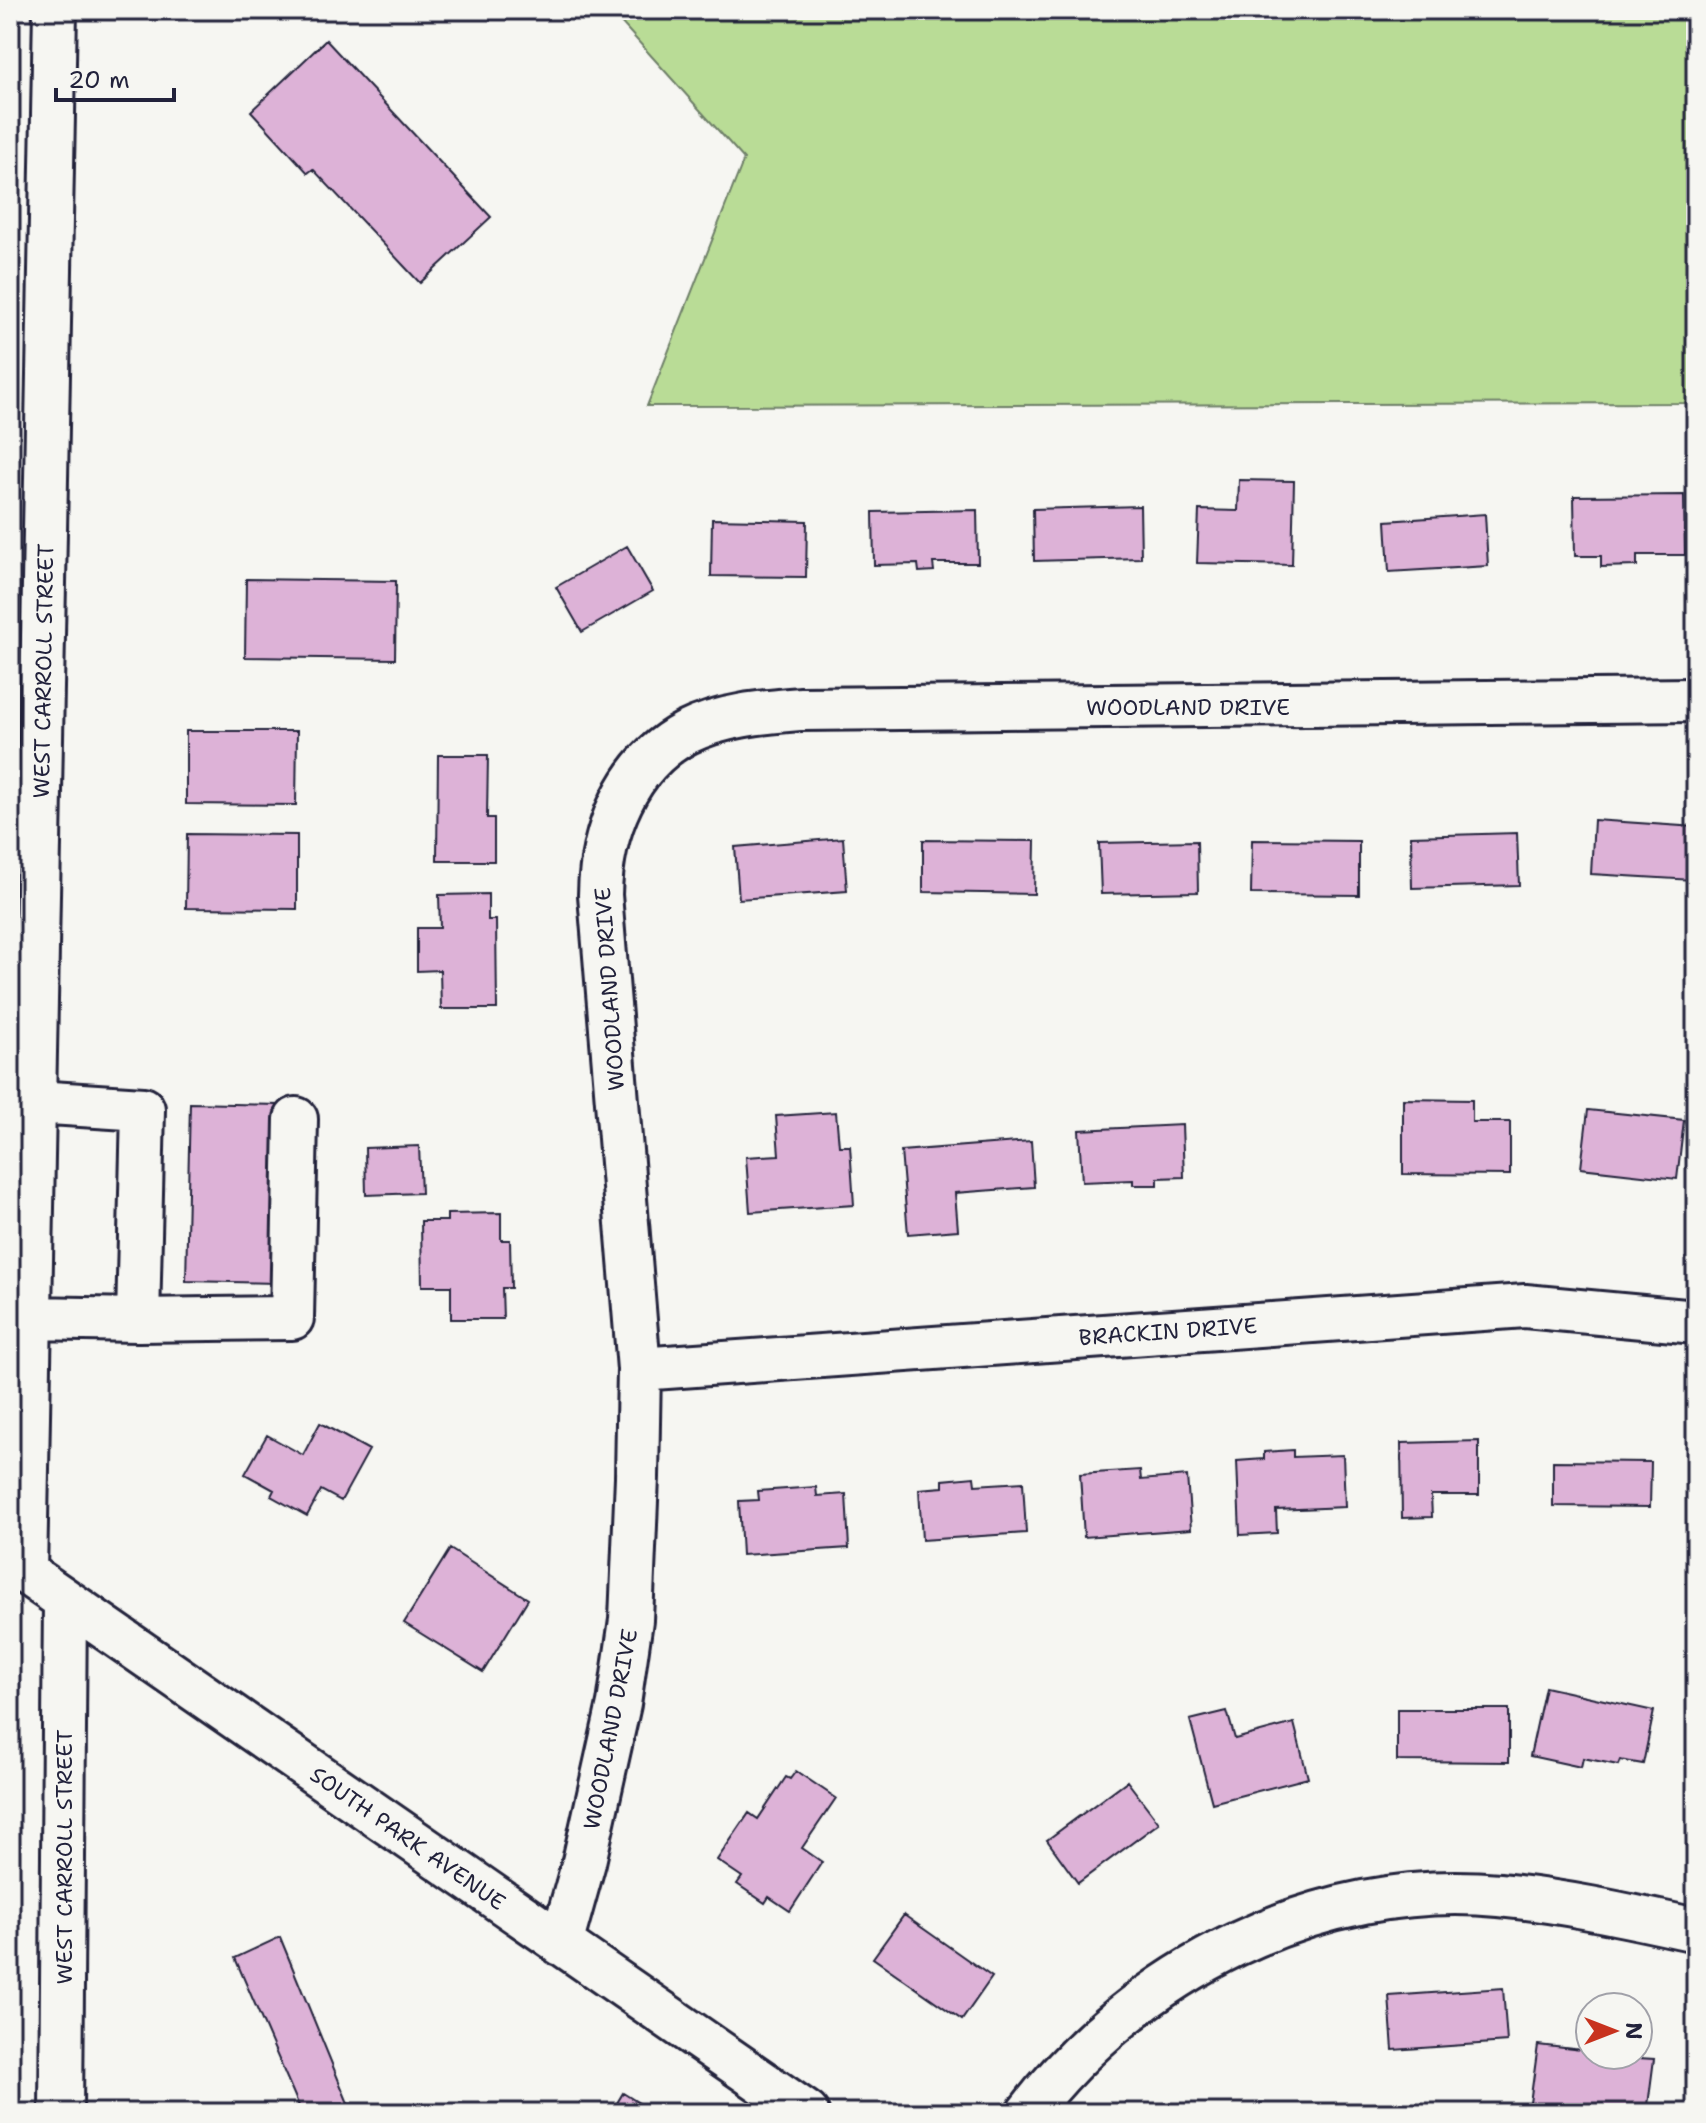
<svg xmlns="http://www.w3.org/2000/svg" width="1706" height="2123" font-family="'Shantell Sans',sans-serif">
<rect width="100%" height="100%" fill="#f6f6f2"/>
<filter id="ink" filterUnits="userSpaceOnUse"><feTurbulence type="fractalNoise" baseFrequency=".0125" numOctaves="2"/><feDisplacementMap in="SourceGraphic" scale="16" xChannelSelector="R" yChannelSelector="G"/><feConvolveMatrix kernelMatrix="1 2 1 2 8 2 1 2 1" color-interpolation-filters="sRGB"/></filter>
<g filter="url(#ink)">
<path fill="#b9dc96" stroke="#6e7f68" stroke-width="2" d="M 610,10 L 1696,10 L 1696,403 L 647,406 L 744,159 Z"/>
<path fill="#ddb2d7" stroke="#22223b" stroke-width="2" d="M 326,40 L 491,217 L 420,283 L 313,169 L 308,173 L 251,111 Z
M 1239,480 L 1294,481 L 1292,565 L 1197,563 L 1199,510 L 1238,511 Z
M 1684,495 L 1685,555 L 1637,555 L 1637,566 L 1601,567 L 1601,556 L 1575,556 L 1574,496 Z
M 1140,506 L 1141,558 L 1034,561 L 1033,509 Z
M 977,510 L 978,563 L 933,563 L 934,571 L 919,572 L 918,564 L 874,565 L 873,512 Z
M 1485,514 L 1488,566 L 1389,572 L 1386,521 Z
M 712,519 L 807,521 L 806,577 L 711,576 Z
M 627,546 L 653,591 L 582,632 L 556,587 Z
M 246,579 L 396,581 L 395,659 L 245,657 Z
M 186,731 L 297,731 L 296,805 L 186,804 Z
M 438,755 L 488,755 L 487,818 L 494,818 L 494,861 L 437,861 Z
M 1594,820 L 1696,827 L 1693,880 L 1591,874 Z
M 1517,833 L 1519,885 L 1412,888 L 1411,836 Z
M 187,834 L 297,835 L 297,909 L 186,908 Z
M 843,838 L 847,891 L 739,899 L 735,847 Z
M 923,840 L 1035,841 L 1034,894 L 923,892 Z
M 1252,840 L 1359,841 L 1359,895 L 1251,894 Z
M 1197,841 L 1198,892 L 1101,894 L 1099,843 Z
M 488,894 L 488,920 L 496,920 L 497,1009 L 441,1009 L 440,970 L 417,971 L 417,928 L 440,928 L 439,895 Z
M 1403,1099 L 1472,1100 L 1472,1122 L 1510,1122 L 1510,1175 L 1403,1174 Z
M 190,1103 L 280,1105 L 276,1283 L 186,1281 Z
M 1588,1110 L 1684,1120 L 1677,1179 L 1581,1168 Z
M 836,1112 L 839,1146 L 850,1146 L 854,1205 L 750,1212 L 746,1157 L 779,1155 L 776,1116 Z
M 1182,1125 L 1184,1177 L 1158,1178 L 1158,1185 L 1133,1185 L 1133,1180 L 1082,1182 L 1079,1130 Z
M 1031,1141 L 1034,1187 L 955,1193 L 958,1230 L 908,1234 L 901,1151 Z
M 419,1146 L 421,1193 L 366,1195 L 365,1148 Z
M 501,1213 L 501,1240 L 510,1240 L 511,1288 L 502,1288 L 503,1319 L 451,1319 L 451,1286 L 422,1286 L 421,1221 L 447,1221 L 447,1214 Z
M 320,1423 L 369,1450 L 341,1501 L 321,1490 L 307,1516 L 271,1496 L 274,1490 L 245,1474 L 267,1435 L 303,1455 Z
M 1479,1441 L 1479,1495 L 1431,1495 L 1432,1517 L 1402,1518 L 1401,1443 Z
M 1293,1450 L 1293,1457 L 1343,1455 L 1345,1507 L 1276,1510 L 1277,1533 L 1240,1535 L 1237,1461 L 1264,1459 L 1264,1452 Z
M 1553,1461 L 1651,1462 L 1650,1507 L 1553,1506 Z
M 1140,1470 L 1141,1480 L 1187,1476 L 1191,1529 L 1084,1537 L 1080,1474 Z
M 974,1477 L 975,1485 L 1023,1482 L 1026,1533 L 922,1540 L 919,1489 L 943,1487 L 943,1480 Z
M 816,1487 L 817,1496 L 846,1494 L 849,1548 L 742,1555 L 739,1501 L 759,1500 L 758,1491 Z
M 450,1549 L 528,1599 L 483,1672 L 404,1623 Z
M 1545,1687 L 1654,1711 L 1643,1764 L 1620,1760 L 1618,1765 L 1583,1758 L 1581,1767 L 1530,1756 Z
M 1397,1709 L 1509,1709 L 1509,1762 L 1397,1761 Z
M 1227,1711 L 1235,1739 L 1294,1723 L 1308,1778 L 1212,1803 L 1190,1720 Z
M 796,1771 L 836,1798 L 802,1848 L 822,1862 L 790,1911 L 769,1897 L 765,1903 L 737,1884 L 742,1877 L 717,1860 L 749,1813 L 758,1819 L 786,1777 L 790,1779 Z
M 1127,1781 L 1159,1823 L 1078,1883 L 1047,1840 Z
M 904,1915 L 992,1977 L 962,2020 L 873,1958 Z
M 280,1937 L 352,2113 L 302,2113 L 235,1958 Z
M 1503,1988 L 1507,2042 L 1393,2050 L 1389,1996 Z
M 1538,2045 L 1590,2051 L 1590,2055 L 1654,2059 L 1647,2113 L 1610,2113 L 1530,2103 Z
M 623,2093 L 655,2113 L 611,2113 Z"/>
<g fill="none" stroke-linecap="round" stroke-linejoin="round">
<defs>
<path id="minor" d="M 31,1318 L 138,1320 L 143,1109 L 35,1102
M 138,1320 L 292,1318 L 296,1119
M 639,1369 L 1525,1306 L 1696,1322
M 10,1562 L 807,2113
M 25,1573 L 55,10
M 561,1944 L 584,1862 L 619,1704 L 631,1620 L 637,1477 L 639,1369 L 600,895 C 601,832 627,764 686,733 C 722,715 763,712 801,709 L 1696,700
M 61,2113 L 65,1600
M 1028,2113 C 1137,1971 1317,1878 1499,1895 C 1565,1901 1631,1916 1696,1930"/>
</defs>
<use href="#minor" stroke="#22223b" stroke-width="48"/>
<use href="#minor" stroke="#f6f6f2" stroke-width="42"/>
</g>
</g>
<g text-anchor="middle" stroke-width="6" stroke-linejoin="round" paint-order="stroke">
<g font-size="22" fill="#22223b" stroke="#f6f6f2">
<text transform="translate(43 671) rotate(-89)" y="8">WEST CARROLL STREET</text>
<text x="1188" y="715">WOODLAND DRIVE</text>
<text transform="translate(609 989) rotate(-94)" y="8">WOODLAND DRIVE</text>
<text transform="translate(1168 1331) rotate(-4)" y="8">BRACKIN DRIVE</text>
<text transform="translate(610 1729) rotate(-79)" y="8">WOODLAND DRIVE</text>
<text transform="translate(408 1838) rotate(35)" y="8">SOUTH PARK AVENUE</text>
<text transform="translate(64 1857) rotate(-90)" y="8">WEST CARROLL STREET</text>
</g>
</g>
<rect width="1706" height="2123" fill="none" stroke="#f6f6f2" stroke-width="40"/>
<rect x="20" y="20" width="1666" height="2083" fill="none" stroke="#22223b" stroke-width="3" filter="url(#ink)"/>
<g transform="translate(1614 2031) rotate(90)"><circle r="38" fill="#f6f6f2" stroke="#a1a1a9" stroke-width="2"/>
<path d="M0-6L14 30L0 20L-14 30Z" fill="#c8321e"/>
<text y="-12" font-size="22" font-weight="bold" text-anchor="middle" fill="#22223b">N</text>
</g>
<path d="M56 88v12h118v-12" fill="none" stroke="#22223b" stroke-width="4"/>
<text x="68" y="88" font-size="24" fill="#22223b" stroke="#f6f6f2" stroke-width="6" paint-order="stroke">20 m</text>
</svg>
